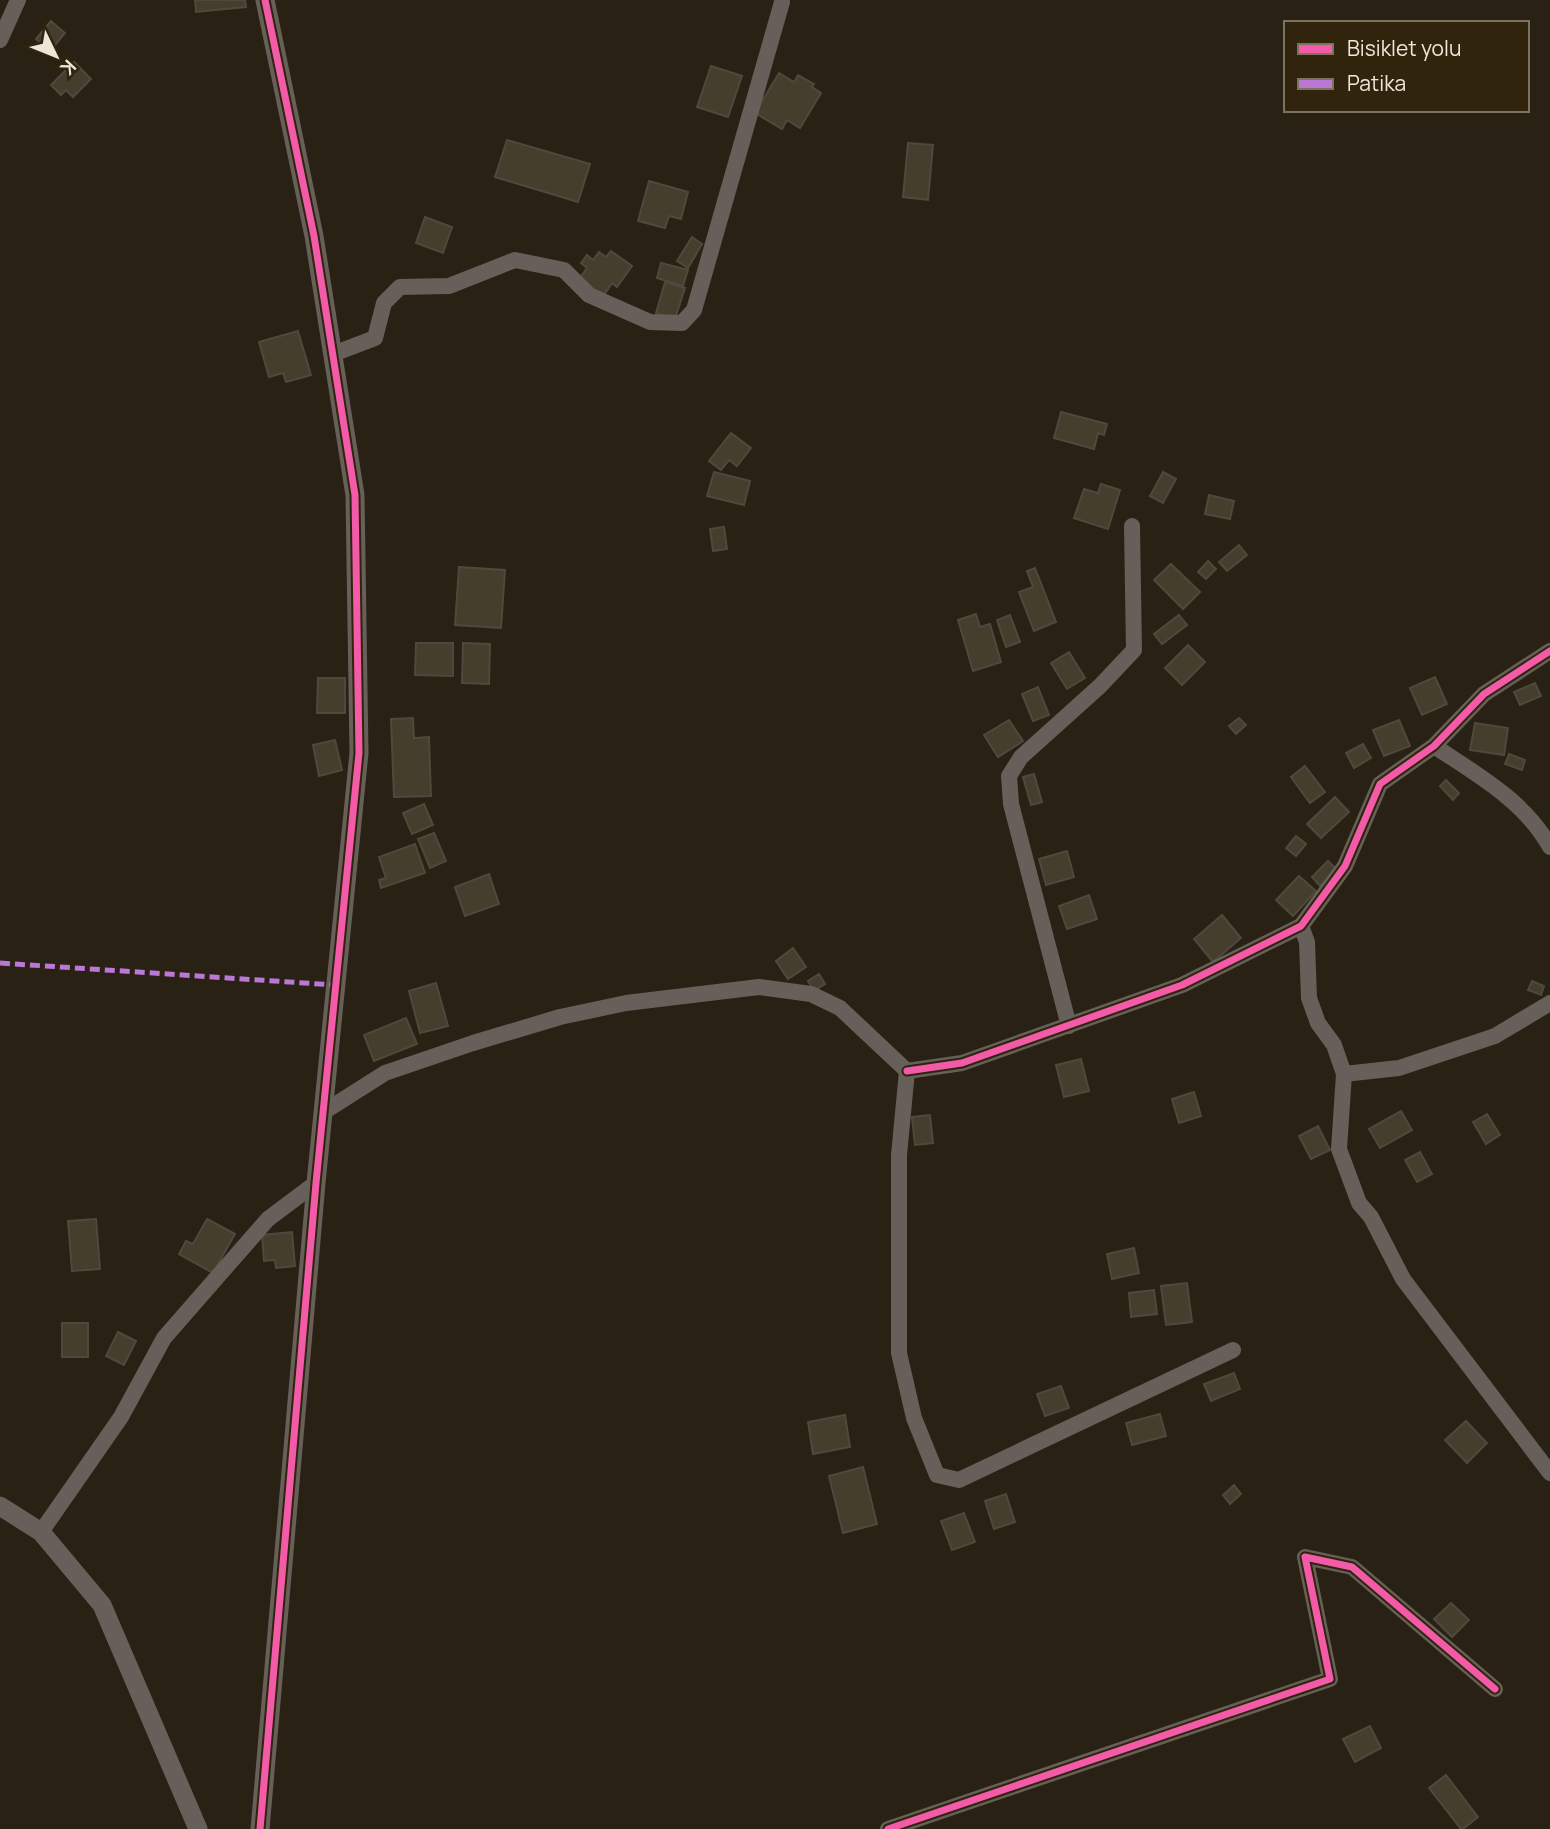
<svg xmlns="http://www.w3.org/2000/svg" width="1550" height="1829" font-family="Manrope,sans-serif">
<rect width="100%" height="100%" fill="#282114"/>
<path fill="#463e2c" stroke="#4e493e" stroke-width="2" d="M 195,0 L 245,0 L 246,7 L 196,12 Z
M 51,21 L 65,33 L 50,51 L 36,39 Z
M 74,62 L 91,79 L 73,97 L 66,90 L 61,95 L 51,85 Z
M 711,66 L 742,76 L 728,117 L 697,107 Z
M 779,73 L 794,82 L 798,75 L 814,84 L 812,87 L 821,93 L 800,128 L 787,120 L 782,129 L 755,113 Z
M 507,140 L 590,164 L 578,202 L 495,177 Z
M 908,143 L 933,145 L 928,200 L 903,197 Z
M 649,181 L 688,192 L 681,219 L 669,216 L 665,228 L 638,221 Z
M 425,217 L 452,227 L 443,253 L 416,243 Z
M 692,237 L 702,244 L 688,268 L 677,261 Z
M 611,251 L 632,266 L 617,287 L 612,283 L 602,298 L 578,281 L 587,268 L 581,263 L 587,255 L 593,260 L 599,252 L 606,257 Z
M 661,263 L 688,270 L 683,286 L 657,278 Z
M 665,282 L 685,288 L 675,319 L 656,313 Z
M 298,331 L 311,375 L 286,382 L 283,373 L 269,377 L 259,342 Z
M 1061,412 L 1107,424 L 1104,435 L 1098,433 L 1094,449 L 1054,438 Z
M 731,433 L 751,448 L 737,466 L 729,460 L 721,470 L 709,461 Z
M 714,472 L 750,481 L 744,505 L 707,496 Z
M 1163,472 L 1176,479 L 1163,503 L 1150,496 Z
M 1101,484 L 1120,490 L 1108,529 L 1074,518 L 1084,489 L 1098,493 Z
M 1209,495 L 1234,501 L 1230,519 L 1205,514 Z
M 724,527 L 727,549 L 713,551 L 710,529 Z
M 1239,545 L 1247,555 L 1227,571 L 1219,562 Z
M 1208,561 L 1216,569 L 1206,579 L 1198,572 Z
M 1171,564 L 1200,592 L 1183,609 L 1154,580 Z
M 459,567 L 505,570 L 501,628 L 455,625 Z
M 1035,568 L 1056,622 L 1034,631 L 1019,592 L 1033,587 L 1027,571 Z
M 976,614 L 980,627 L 990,624 L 1001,662 L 973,671 L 958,620 Z
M 1010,615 L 1020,642 L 1006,647 L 997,620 Z
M 1179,615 L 1187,625 L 1162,644 L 1154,634 Z
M 416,643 L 453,643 L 453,676 L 415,675 Z
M 463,643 L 490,644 L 489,684 L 462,683 Z
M 1188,645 L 1205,662 L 1182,685 L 1165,668 Z
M 1069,652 L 1085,678 L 1067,689 L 1051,663 Z
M 1435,677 L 1447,704 L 1422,715 L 1410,688 Z
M 318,678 L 345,678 L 345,713 L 317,713 Z
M 1535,683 L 1541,696 L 1520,705 L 1514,692 Z
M 1038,687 L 1049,715 L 1033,721 L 1022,694 Z
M 413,718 L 414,738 L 429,737 L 431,796 L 394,797 L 391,719 Z
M 1239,718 L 1246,725 L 1236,734 L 1229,726 Z
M 1009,720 L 1023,741 L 998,757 L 984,735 Z
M 1399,720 L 1410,746 L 1384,756 L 1373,730 Z
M 1475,723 L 1508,728 L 1504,755 L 1470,750 Z
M 335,740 L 342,770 L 319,776 L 313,745 Z
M 1363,744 L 1371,758 L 1354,768 L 1346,753 Z
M 1509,754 L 1525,760 L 1522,770 L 1505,764 Z
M 1305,766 L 1325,792 L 1310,803 L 1291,777 Z
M 1034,774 L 1042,802 L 1031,805 L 1023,777 Z
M 1446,780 L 1459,793 L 1453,800 L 1440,786 Z
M 1335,797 L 1349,812 L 1321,838 L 1307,824 Z
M 424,804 L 433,825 L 412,834 L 403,813 Z
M 434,833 L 446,861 L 430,868 L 418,839 Z
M 1296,836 L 1306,844 L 1296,856 L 1286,848 Z
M 415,844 L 425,873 L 381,888 L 379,880 L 386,878 L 379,857 Z
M 1067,851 L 1074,877 L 1046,885 L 1039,859 Z
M 1328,861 L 1337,870 L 1320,886 L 1312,877 Z
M 489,874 L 499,904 L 465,916 L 455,887 Z
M 1299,876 L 1316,891 L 1293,916 L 1276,900 Z
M 1089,895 L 1097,919 L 1067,929 L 1059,906 Z
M 1222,915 L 1241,938 L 1213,962 L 1194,939 Z
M 793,948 L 806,967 L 788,979 L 776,961 Z
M 819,974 L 825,984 L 814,991 L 808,981 Z
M 1532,981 L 1544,986 L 1541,995 L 1528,990 Z
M 436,983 L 448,1026 L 420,1033 L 409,991 Z
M 406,1018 L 417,1044 L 374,1061 L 364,1035 Z
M 1081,1059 L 1089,1091 L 1064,1097 L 1056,1065 Z
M 1194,1092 L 1201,1116 L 1179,1123 L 1172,1099 Z
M 1401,1111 L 1412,1130 L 1380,1148 L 1369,1129 Z
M 1487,1114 L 1500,1135 L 1486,1144 L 1473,1122 Z
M 930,1115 L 933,1143 L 915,1145 L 912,1117 Z
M 1318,1126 L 1330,1150 L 1311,1159 L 1299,1136 Z
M 1420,1152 L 1432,1174 L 1417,1182 L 1405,1160 Z
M 96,1219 L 100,1269 L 72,1271 L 68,1221 Z
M 207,1219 L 235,1234 L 213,1273 L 179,1254 L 186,1241 L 193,1244 Z
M 292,1232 L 295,1266 L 276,1268 L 275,1260 L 264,1261 L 262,1235 Z
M 1134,1248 L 1139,1273 L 1112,1279 L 1107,1254 Z
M 1187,1283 L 1192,1322 L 1166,1325 L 1161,1286 Z
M 1154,1290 L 1157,1314 L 1131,1317 L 1129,1293 Z
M 62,1323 L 88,1323 L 88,1357 L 62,1357 Z
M 118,1332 L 136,1341 L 124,1365 L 106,1356 Z
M 1234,1373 L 1240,1389 L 1211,1401 L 1204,1384 Z
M 1061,1386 L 1069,1408 L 1045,1416 L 1037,1394 Z
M 1160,1414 L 1166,1436 L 1132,1445 L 1126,1423 Z
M 845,1415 L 850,1447 L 813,1454 L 808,1422 Z
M 1466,1421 L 1487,1443 L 1467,1463 L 1445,1440 Z
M 863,1467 L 877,1524 L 843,1533 L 829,1476 Z
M 1234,1485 L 1241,1494 L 1230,1504 L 1223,1495 Z
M 1006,1494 L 1015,1522 L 994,1529 L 985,1501 Z
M 964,1513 L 975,1542 L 952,1550 L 941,1521 Z
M 1451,1603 L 1469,1620 L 1452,1637 L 1434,1619 Z
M 1370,1726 L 1381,1748 L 1355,1762 L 1343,1739 Z
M 1446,1775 L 1478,1817 L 1463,1829 L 1461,1829 L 1429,1788 Z"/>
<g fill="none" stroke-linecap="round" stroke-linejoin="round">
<path stroke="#675f59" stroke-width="16" d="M 0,40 L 18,0
M 333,354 L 375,338 L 384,303 L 400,287 L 449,286 L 515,260 L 564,270 L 589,295 L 650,322 L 682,323 L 694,310 L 782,2
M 1434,746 C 1476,774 1525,801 1550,847
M 1301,926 L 1307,942 L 1309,998 L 1318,1023 L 1334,1045 L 1344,1074 L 1339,1149 L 1359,1203 L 1371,1217 L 1403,1279 L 1550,1473
M 1069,1026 L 1011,804 L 1009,776 L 1021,757 L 1100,686 L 1134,650 L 1132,526
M 907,1071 L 962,1063 L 1182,985 L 1301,926 L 1345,866 L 1380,784 L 1434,746 L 1484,694 L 1550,651
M 907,1071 L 899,1155 L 899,1353 L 914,1418 L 937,1475 L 959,1480 L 1233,1350
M 1344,1074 L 1399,1068 L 1495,1036 L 1550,1003
M 322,1113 L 385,1073 L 473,1043 L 560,1017 L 626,1003 L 759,987 L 811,994 L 840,1008 L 907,1071
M 41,1532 L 121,1417 L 164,1338 L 268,1219 L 316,1183
M 888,1829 L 1330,1679 L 1305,1557 L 1352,1567 L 1495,1689"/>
<path stroke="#675f59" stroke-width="19" d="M 0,1506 L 41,1532 L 102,1605 L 198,1829
M 260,1829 L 316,1183 L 359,753 L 355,495 L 314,236 L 265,0"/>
<path stroke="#ba77d6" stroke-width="5" stroke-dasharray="10 5" stroke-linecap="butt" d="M 0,963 L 335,985"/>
<defs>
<path id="cycleway" d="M 907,1071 L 962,1063 L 1182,985 L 1301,926 L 1345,866 L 1380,784 L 1434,746 L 1484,694 L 1550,651
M 260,1829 L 316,1183 L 359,753 L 355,495 L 314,236 L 265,0
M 888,1829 L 1330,1679 L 1305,1557 L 1352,1567 L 1495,1689"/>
</defs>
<use href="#cycleway" stroke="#30240c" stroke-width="11"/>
<use href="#cycleway" stroke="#f35aa7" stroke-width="7"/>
</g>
<rect x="1284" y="21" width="245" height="91" fill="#30240c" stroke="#7c725e" stroke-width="2"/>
<rect x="1298" y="44" width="35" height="10" fill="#f35aa7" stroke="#7c725e" stroke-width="2"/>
<text x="1347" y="56" font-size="21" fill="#eee6d8">Bisiklet yolu</text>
<rect x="1298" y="79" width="35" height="10" fill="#ba77d6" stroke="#7c725e" stroke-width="2"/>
<text x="1347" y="91" font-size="21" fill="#eee6d8">Patika</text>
<g transform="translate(56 56) rotate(133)" stroke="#30240c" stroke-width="5" paint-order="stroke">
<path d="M0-5L12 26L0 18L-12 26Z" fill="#eee6d8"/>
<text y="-10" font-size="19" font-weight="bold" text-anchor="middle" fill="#eee6d8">K</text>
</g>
</svg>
